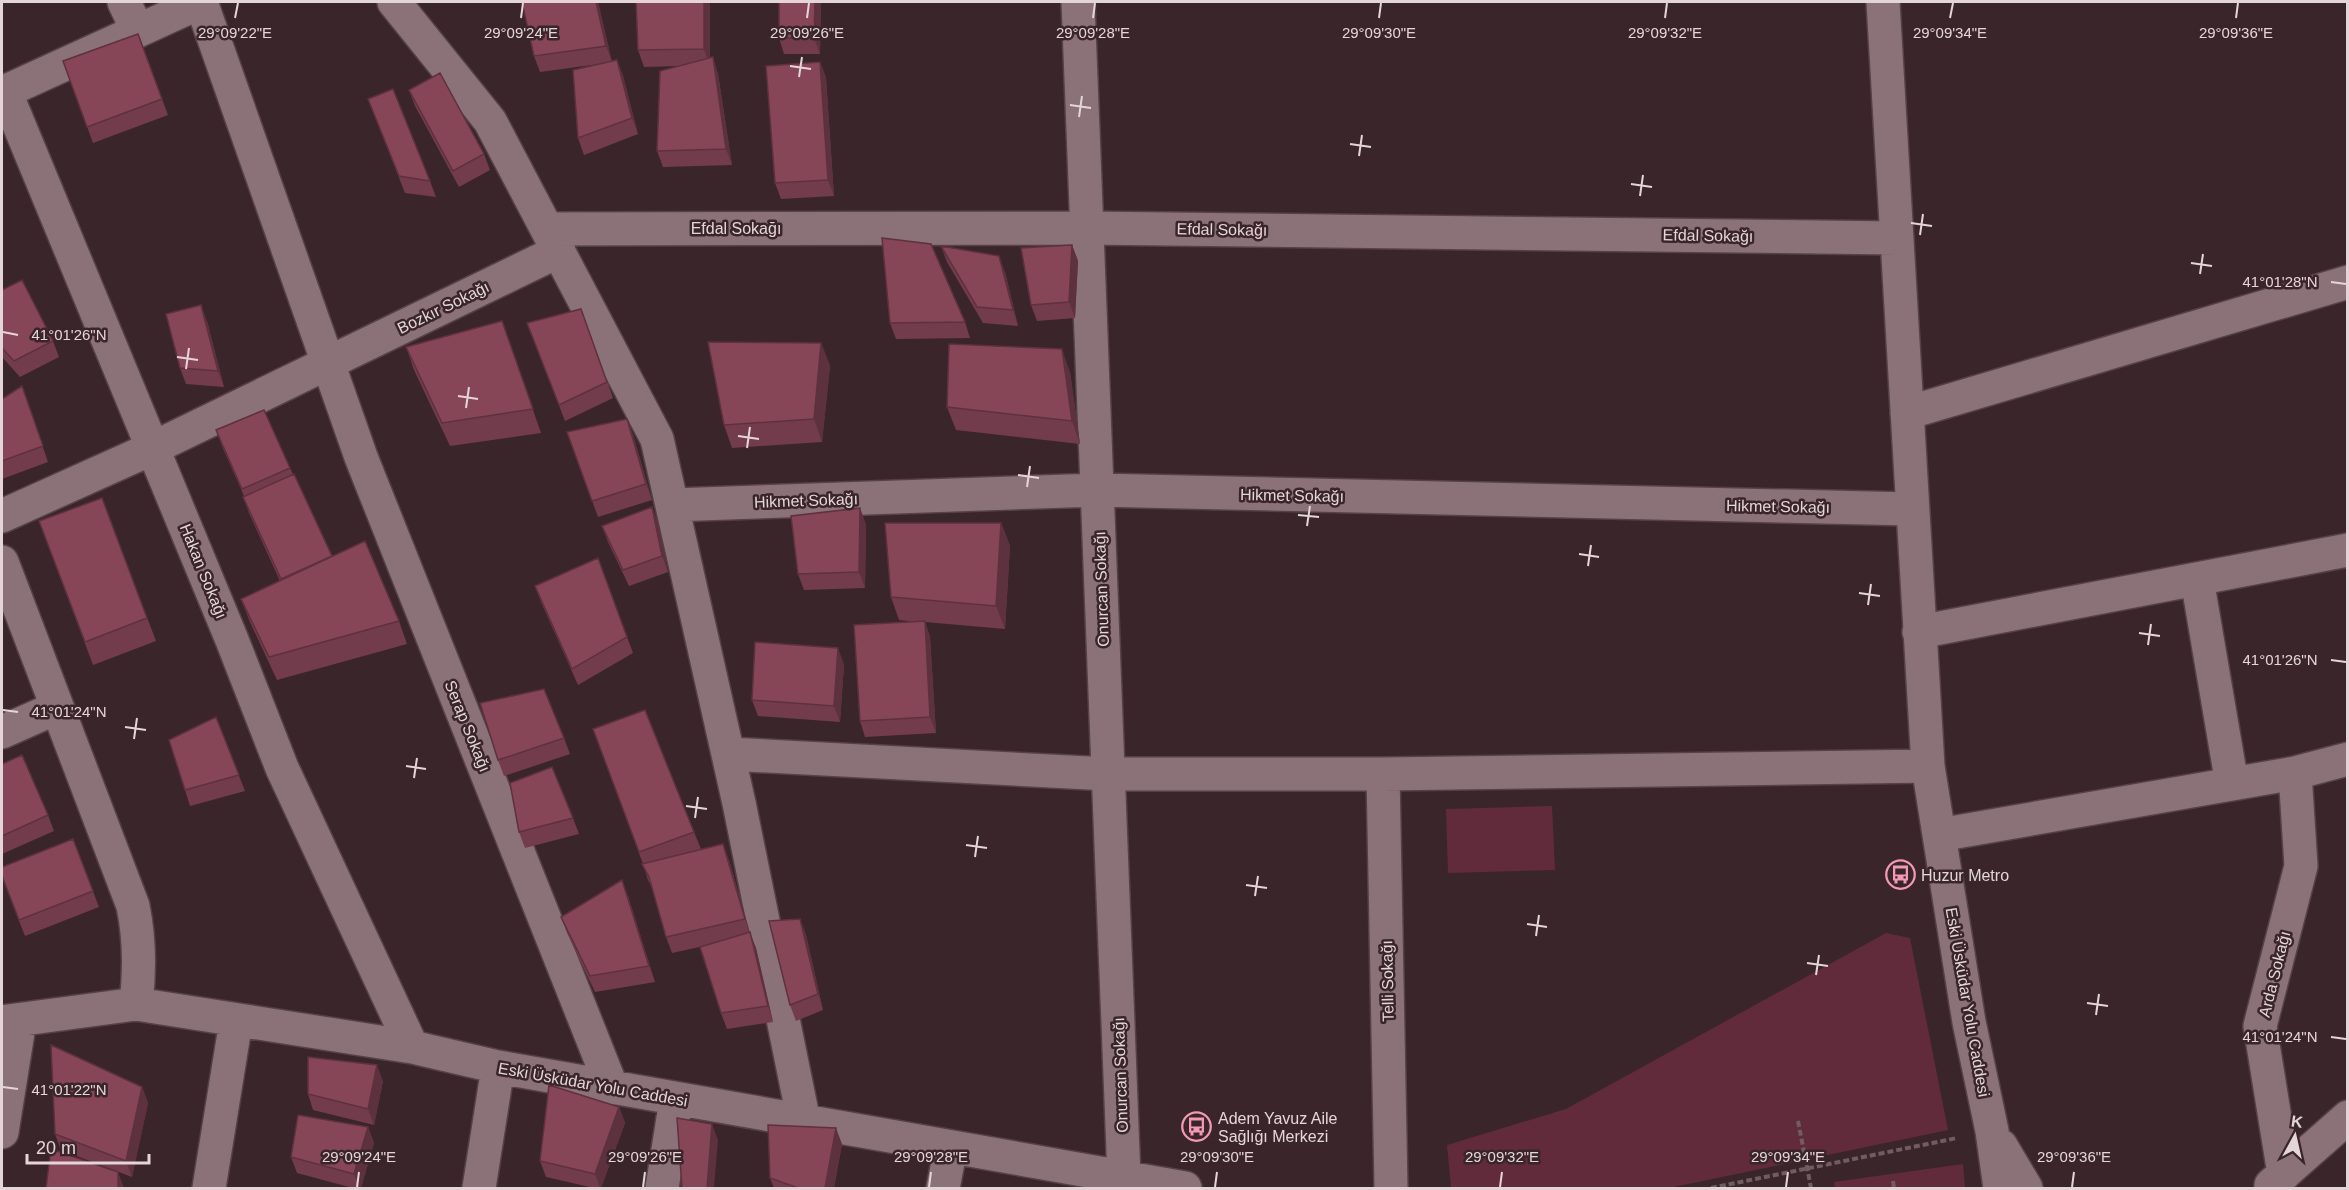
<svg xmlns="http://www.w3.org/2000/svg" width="2349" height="1190" font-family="Helvetica,sans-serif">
<rect width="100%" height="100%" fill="#3a252b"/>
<path fill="#622b3c" d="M 1552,806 L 1555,870 L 1448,873 L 1446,809 Z
M 1886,933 L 1910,938 L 1948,1130 L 1669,1188 L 1451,1188 L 1447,1145 L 1566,1109 Z
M 1963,1164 L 1965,1188 L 1835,1188 L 1834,1182 Z"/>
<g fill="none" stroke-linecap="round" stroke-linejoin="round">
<defs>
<path id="minor" d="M 124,2 L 138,31
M 394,2 L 490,121 L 657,439 L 739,803 L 804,1122
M 1078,2 L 1124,1177
M 1883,2 L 1928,766 L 1969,1022 L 1992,1131 L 2000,1188
M 5,91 L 232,640 L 282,768 L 412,1047
M 2,93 L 201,2
M 547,229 L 1086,228 L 1897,238
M 559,251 L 328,363 L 361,457 L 612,1088
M 1907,413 L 2348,282
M 672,505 L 1097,490 L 1912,509
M 2,516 L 153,448 L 328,363 L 201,2
M 2,562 L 133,906 C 140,940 140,970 136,1004
M 2197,579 L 2232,784
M 1919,632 L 2348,550
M 2,732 L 56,708
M 728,754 L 1108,774 L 1383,774 L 1928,766
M 1383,774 L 1391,1188
M 1939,835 L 2295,773
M 2,1022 L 136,1004 L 412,1047 L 498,1067 L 1185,1188
M 2,1132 L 20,1020
M 2001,1146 L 2026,1188
M 2284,1174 L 2260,1026 L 2301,866 L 2295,773 L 2348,759
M 2271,1185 L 2348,1117
M 209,1188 L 236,1021
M 479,1188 L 498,1067
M 662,1188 L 676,1099
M 943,1188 L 951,1147"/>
</defs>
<use href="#minor" stroke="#544246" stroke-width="36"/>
<path stroke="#705d62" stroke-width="4" stroke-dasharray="6 3" stroke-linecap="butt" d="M 1798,1121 L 1811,1188
M 1893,1181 L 1894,1188
M 1711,1188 L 1957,1138"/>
<use href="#minor" stroke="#8b7278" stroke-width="33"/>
</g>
<path fill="#733c4c" d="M 522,2 L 598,2 L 612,62 L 617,60 L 623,76 L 638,134 L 584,155 L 578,138 L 607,63 L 540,72 L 534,56 Z
M 636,2 L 710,2 L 710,58 L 718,74 L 732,165 L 663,167 L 657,151 L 680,66 L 644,67 L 638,50 Z
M 779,2 L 821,2 L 820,54 L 784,54 L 779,38 Z
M 138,34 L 168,115 L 93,143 L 63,61 Z
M 820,62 L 826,78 L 834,196 L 781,199 L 775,183 Z
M 409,90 L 484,154 L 490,170 L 459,187 L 415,106 Z
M 368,99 L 430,181 L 436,197 L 405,193 Z
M 1072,245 L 1078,261 L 1075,318 L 1037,321 L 1031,305 Z
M 941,246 L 1005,272 L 1018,326 L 983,323 L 947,262 Z
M 2,290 L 53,341 L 59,357 L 20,377 L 2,357 Z
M 581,309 L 613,398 L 565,421 L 527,323 Z
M 207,321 L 224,387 L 186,384 L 180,368 Z
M 502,321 L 541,433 L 450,446 L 414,370 L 406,347 Z
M 965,322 L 970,338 L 896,339 L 890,323 Z
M 821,343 L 830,366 L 822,442 L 732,448 L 724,425 Z
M 1070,372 L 1080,444 L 956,430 L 947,407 Z
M 22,386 L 48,462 L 2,479 L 2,399 Z
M 627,419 L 633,435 L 652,500 L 598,517 L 567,432 Z
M 216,430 L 290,468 L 332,556 L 399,621 L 407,644 L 277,680 L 250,622 L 241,599 L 280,581 L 249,513 L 243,497 L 244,496 L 222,446 Z
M 102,498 L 156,641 L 93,665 L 39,521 Z
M 652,507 L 658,523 L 668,572 L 629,586 L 608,542 L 602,526 Z
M 1001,523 L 1010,546 L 1005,629 L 925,622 L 930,637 L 936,733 L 865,737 L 860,721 L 918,622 L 899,620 L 891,597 Z
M 866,524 L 865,588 L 804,590 L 798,574 Z
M 598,558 L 633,653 L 578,685 L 541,602 L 535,586 Z
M 844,664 L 840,722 L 758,716 L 752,700 Z
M 216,717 L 245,791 L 190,806 L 185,790 Z
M 593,729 L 694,832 L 701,849 L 729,860 L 750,933 L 756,948 L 773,1022 L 727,1029 L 721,1013 L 704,946 L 672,953 L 666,937 L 652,888 L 648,880 L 643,864 Z
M 564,738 L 570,754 L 504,776 L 498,760 Z
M 2,764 L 48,815 L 54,831 L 2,854 Z
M 573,818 L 579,834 L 525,848 L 519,832 Z
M 73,839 L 99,907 L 25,936 L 2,877 Z
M 628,896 L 655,982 L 595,992 L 567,933 L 561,917 Z
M 800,919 L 806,935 L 823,1010 L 796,1021 L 790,1005 Z
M 383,1081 L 374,1125 L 313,1110 L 308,1094 Z
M 142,1087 L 148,1103 L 132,1177 L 61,1150 L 55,1134 Z
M 619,1107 L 625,1123 L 601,1188 L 594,1188 L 546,1177 L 540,1161 Z
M 368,1127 L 374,1143 L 361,1188 L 353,1188 L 297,1173 L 291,1157 Z
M 842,1144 L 834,1188 L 774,1188 L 770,1178 Z"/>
<path fill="#5e313e" d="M 596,2 L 598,2 L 612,62 L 606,46 Z
M 704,2 L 710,2 L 710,66 L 704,49 Z
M 815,2 L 821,2 L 820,54 L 814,38 Z
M 713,57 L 718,74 L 732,165 L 726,149 Z
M 617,60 L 623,76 L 638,134 L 632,118 Z
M 820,62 L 826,78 L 834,196 L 828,180 Z
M 1072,245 L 1078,261 L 1075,318 L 1069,302 Z
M 999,256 L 1005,272 L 1018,326 L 1013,310 Z
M 201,305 L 207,321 L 224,387 L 218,371 Z
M 821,343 L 830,366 L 822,442 L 814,419 Z
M 1062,349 L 1070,372 L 1080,444 L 1072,421 Z
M 627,419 L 633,435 L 652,500 L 646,484 Z
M 652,507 L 658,523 L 668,572 L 662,556 Z
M 860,508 L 866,524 L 865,588 L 859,572 Z
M 1001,523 L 1010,546 L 1005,629 L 996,606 Z
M 925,621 L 930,637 L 936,733 L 930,717 Z
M 838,648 L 844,664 L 840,722 L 834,706 Z
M 723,844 L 729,860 L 750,933 L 756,948 L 773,1022 L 768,1006 L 750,934 L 745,919 Z
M 622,880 L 628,896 L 655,982 L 649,966 Z
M 800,919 L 806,935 L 823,1010 L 818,994 Z
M 377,1065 L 383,1081 L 374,1125 L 368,1109 Z
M 142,1087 L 148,1103 L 132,1177 L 126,1161 Z
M 619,1107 L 625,1123 L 601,1188 L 600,1188 L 595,1174 Z
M 712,1124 L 718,1140 L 714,1188 L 707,1188 Z
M 368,1127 L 374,1143 L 361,1188 L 360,1188 L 354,1174 Z
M 836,1128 L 842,1144 L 834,1188 L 825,1188 Z
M 118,1172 L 124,1188 L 118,1188 Z"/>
<path fill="#864658" stroke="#5e313e" stroke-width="1.5" d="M 522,2 L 596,2 L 606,46 L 534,56 Z
M 636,2 L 704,2 L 704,49 L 638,50 Z
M 779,2 L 815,2 L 814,38 L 779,38 Z
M 138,34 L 162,99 L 87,127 L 63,61 Z
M 713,57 L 726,149 L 657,151 L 660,71 Z
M 617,60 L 632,118 L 578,138 L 573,70 Z
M 820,62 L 828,180 L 775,183 L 766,66 Z
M 440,73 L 484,154 L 453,171 L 409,90 Z
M 393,89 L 430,181 L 399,176 L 368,99 Z
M 882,238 L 931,244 L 965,322 L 890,323 Z
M 1072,245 L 1069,302 L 1031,305 L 1021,248 Z
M 941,246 L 999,256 L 1013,310 L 977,307 Z
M 22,280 L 53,341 L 14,361 L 2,348 L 2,290 Z
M 201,305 L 218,371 L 180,368 L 166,314 Z
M 581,309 L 607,382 L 559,405 L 527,323 Z
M 502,321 L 533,409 L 442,423 L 406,347 Z
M 708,342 L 821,343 L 814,419 L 724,425 Z
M 949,344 L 1062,349 L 1072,421 L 947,407 Z
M 22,386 L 43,446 L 2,461 L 2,399 Z
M 264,410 L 290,468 L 242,489 L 216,430 Z
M 627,419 L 646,484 L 592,501 L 567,432 Z
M 294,474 L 332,556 L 281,579 L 243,497 Z
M 102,498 L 147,618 L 85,642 L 39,521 Z
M 652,507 L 662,556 L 623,570 L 602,526 Z
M 860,508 L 859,572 L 798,574 L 791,516 Z
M 885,523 L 1001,523 L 996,606 L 891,597 Z
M 365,541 L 399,621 L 269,657 L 241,599 Z
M 598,558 L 627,637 L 572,669 L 535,586 Z
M 925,621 L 930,717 L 860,721 L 854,625 Z
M 755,642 L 838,648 L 834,706 L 752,700 Z
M 544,689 L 564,738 L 498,760 L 480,703 Z
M 645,710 L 694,832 L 639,852 L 593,729 Z
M 216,717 L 239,775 L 185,790 L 169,740 Z
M 22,755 L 48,815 L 2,836 L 2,764 Z
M 552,767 L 573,818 L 519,832 L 510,783 Z
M 73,839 L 93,891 L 19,920 L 2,876 L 2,867 Z
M 723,844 L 745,919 L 666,937 L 649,877 L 642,864 Z
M 622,880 L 649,966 L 590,976 L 561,917 Z
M 800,919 L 818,994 L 790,1005 L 769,921 Z
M 750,932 L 768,1006 L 721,1013 L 700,947 Z
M 51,1045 L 142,1087 L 126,1161 L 55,1134 Z
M 308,1057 L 377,1065 L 368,1109 L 308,1094 Z
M 549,1085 L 619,1107 L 595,1174 L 540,1161 Z
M 298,1115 L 368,1127 L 354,1174 L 291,1157 Z
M 677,1118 L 712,1124 L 707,1188 L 682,1188 Z
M 768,1125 L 836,1128 L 825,1188 L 798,1188 L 770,1178 Z
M 51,1149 L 118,1172 L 118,1188 L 46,1188 Z"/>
<path fill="none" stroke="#e4d5d9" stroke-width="2" d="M 235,18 L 238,3M 521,18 L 523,3M 807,18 L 809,3M 1093,18 L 1095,3M 1379,18 L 1381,3M 1665,18 L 1667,3M 1950,18 L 1953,3M 2236,18 L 2238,3M 790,66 L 811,69M 799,77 L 802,57M 1070,105 L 1091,108M 1079,117 L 1082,96M 1350,144 L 1371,147M 1359,156 L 1362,135M 1631,184 L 1652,187M 1640,196 L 1643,175M 1911,223 L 1932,226M 1920,235 L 1923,214M 2191,263 L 2212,266M 2200,274 L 2203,254M 2331,282 L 2346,284M 3,332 L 18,335M 177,357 L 198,360M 186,369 L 189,348M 458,396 L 478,399M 466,408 L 469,387M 738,436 L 759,439M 747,448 L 750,427M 1018,475 L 1039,478M 1027,487 L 1030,466M 1298,515 L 1319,517M 1307,526 L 1310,506M 1579,554 L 1599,557M 1588,566 L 1591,545M 1859,593 L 1880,596M 1868,605 L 1871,584M 2139,633 L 2160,636M 2148,645 L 2151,624M 2331,660 L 2346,662M 3,710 L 18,712M 125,727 L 146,730M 134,739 L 137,718M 406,766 L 426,769M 414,778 L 417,758M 686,806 L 707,809M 695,818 L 698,797M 966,845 L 987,848M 975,857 L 978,836M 1246,885 L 1267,888M 1255,896 L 1258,876M 1527,924 L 1547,927M 1536,936 L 1539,915M 1807,963 L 1828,966M 1816,975 L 1819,955M 2087,1003 L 2108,1006M 2096,1015 L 2099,994M 2331,1037 L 2346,1039M 3,1087 L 18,1089M 357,1187 L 359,1172M 643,1187 L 645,1172M 929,1187 L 931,1172M 1215,1187 L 1217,1172M 1500,1187 L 1502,1172M 1786,1187 L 1788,1172M 2072,1187 L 2074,1172"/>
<defs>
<symbol id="bus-ring" viewBox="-11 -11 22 22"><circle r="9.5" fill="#3a252b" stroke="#f19ab1" stroke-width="1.5"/><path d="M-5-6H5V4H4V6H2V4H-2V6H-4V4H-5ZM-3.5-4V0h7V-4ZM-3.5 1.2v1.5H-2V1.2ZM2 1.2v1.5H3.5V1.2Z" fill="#f19ab1"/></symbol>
</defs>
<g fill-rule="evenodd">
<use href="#bus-ring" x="1884" y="858" width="33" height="33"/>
<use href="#bus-ring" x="1180" y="1110" width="33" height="33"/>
</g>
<g text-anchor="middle" stroke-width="5" stroke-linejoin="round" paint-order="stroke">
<g font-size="16" fill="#e4d5d9" stroke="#3a252b">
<text x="736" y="234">Efdal Sokağı</text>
<text transform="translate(1222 229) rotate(1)" y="6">Efdal Sokağı</text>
<text transform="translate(1708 235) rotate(1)" y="6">Efdal Sokağı</text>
<text transform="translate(443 307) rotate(-26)" y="6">Bozkır Sokağı</text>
<text transform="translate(1292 495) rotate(1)" y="6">Hikmet Sokağı</text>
<text transform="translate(806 500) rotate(-2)" y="6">Hikmet Sokağı</text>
<text transform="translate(1778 506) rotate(1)" y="6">Hikmet Sokağı</text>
<text transform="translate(204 571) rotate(68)" y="6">Hakan Sokağı</text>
<text transform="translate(1101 589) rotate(-92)" y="6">Onurcan Sokağı</text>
<text transform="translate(468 726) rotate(68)" y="6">Serap Sokağı</text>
<text transform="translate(2274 974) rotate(-76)" y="6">Arda Sokağı</text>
<text transform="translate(1387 981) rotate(-91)" y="6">Telli Sokağı</text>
<text transform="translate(1968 1002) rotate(80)" y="6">Eski Üsküdar Yolu Caddesi</text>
<text transform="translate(1120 1075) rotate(-92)" y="6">Onurcan Sokağı</text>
<text transform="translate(593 1084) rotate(10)" y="6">Eski Üsküdar Yolu Caddesi</text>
</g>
<g font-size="16" fill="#e4d5d9" stroke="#3a252b" text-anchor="start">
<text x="1921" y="881">Huzur Metro</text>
<text x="1218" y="1124">Adem Yavuz Aile<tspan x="1218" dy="18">Sağlığı Merkezi</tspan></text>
</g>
</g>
<g font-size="15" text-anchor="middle" fill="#e4d5d9" stroke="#3a252b" stroke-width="5" stroke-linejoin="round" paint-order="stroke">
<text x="235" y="38">29°09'22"E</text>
<text x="521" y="38">29°09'24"E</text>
<text x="807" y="38">29°09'26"E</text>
<text x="1093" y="38">29°09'28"E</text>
<text x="1379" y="38">29°09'30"E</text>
<text x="1665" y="38">29°09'32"E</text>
<text x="1950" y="38">29°09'34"E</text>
<text x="2236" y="38">29°09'36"E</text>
<text x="2280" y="287">41°01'28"N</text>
<text x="69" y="340">41°01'26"N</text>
<text x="2280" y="665">41°01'26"N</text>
<text x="69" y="717">41°01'24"N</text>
<text x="2280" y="1042">41°01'24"N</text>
<text x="69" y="1095">41°01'22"N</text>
<text x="359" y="1162">29°09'24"E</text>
<text x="645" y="1162">29°09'26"E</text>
<text x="931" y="1162">29°09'28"E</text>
<text x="1217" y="1162">29°09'30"E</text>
<text x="1502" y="1162">29°09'32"E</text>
<text x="1788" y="1162">29°09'34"E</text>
<text x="2074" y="1162">29°09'36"E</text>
</g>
<rect width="2349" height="1190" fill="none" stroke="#e4d5d9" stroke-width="6"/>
<g transform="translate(2295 1136) rotate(8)" stroke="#3a252b" stroke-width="4.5" paint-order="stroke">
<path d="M0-4.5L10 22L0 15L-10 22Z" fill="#e4d5d9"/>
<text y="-9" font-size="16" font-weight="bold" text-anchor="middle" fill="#e4d5d9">K</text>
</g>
<path d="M27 1154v9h122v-9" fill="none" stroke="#e4d5d9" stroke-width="3"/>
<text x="36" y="1154" font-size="18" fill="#e4d5d9" stroke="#3a252b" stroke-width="4.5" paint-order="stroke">20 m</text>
</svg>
